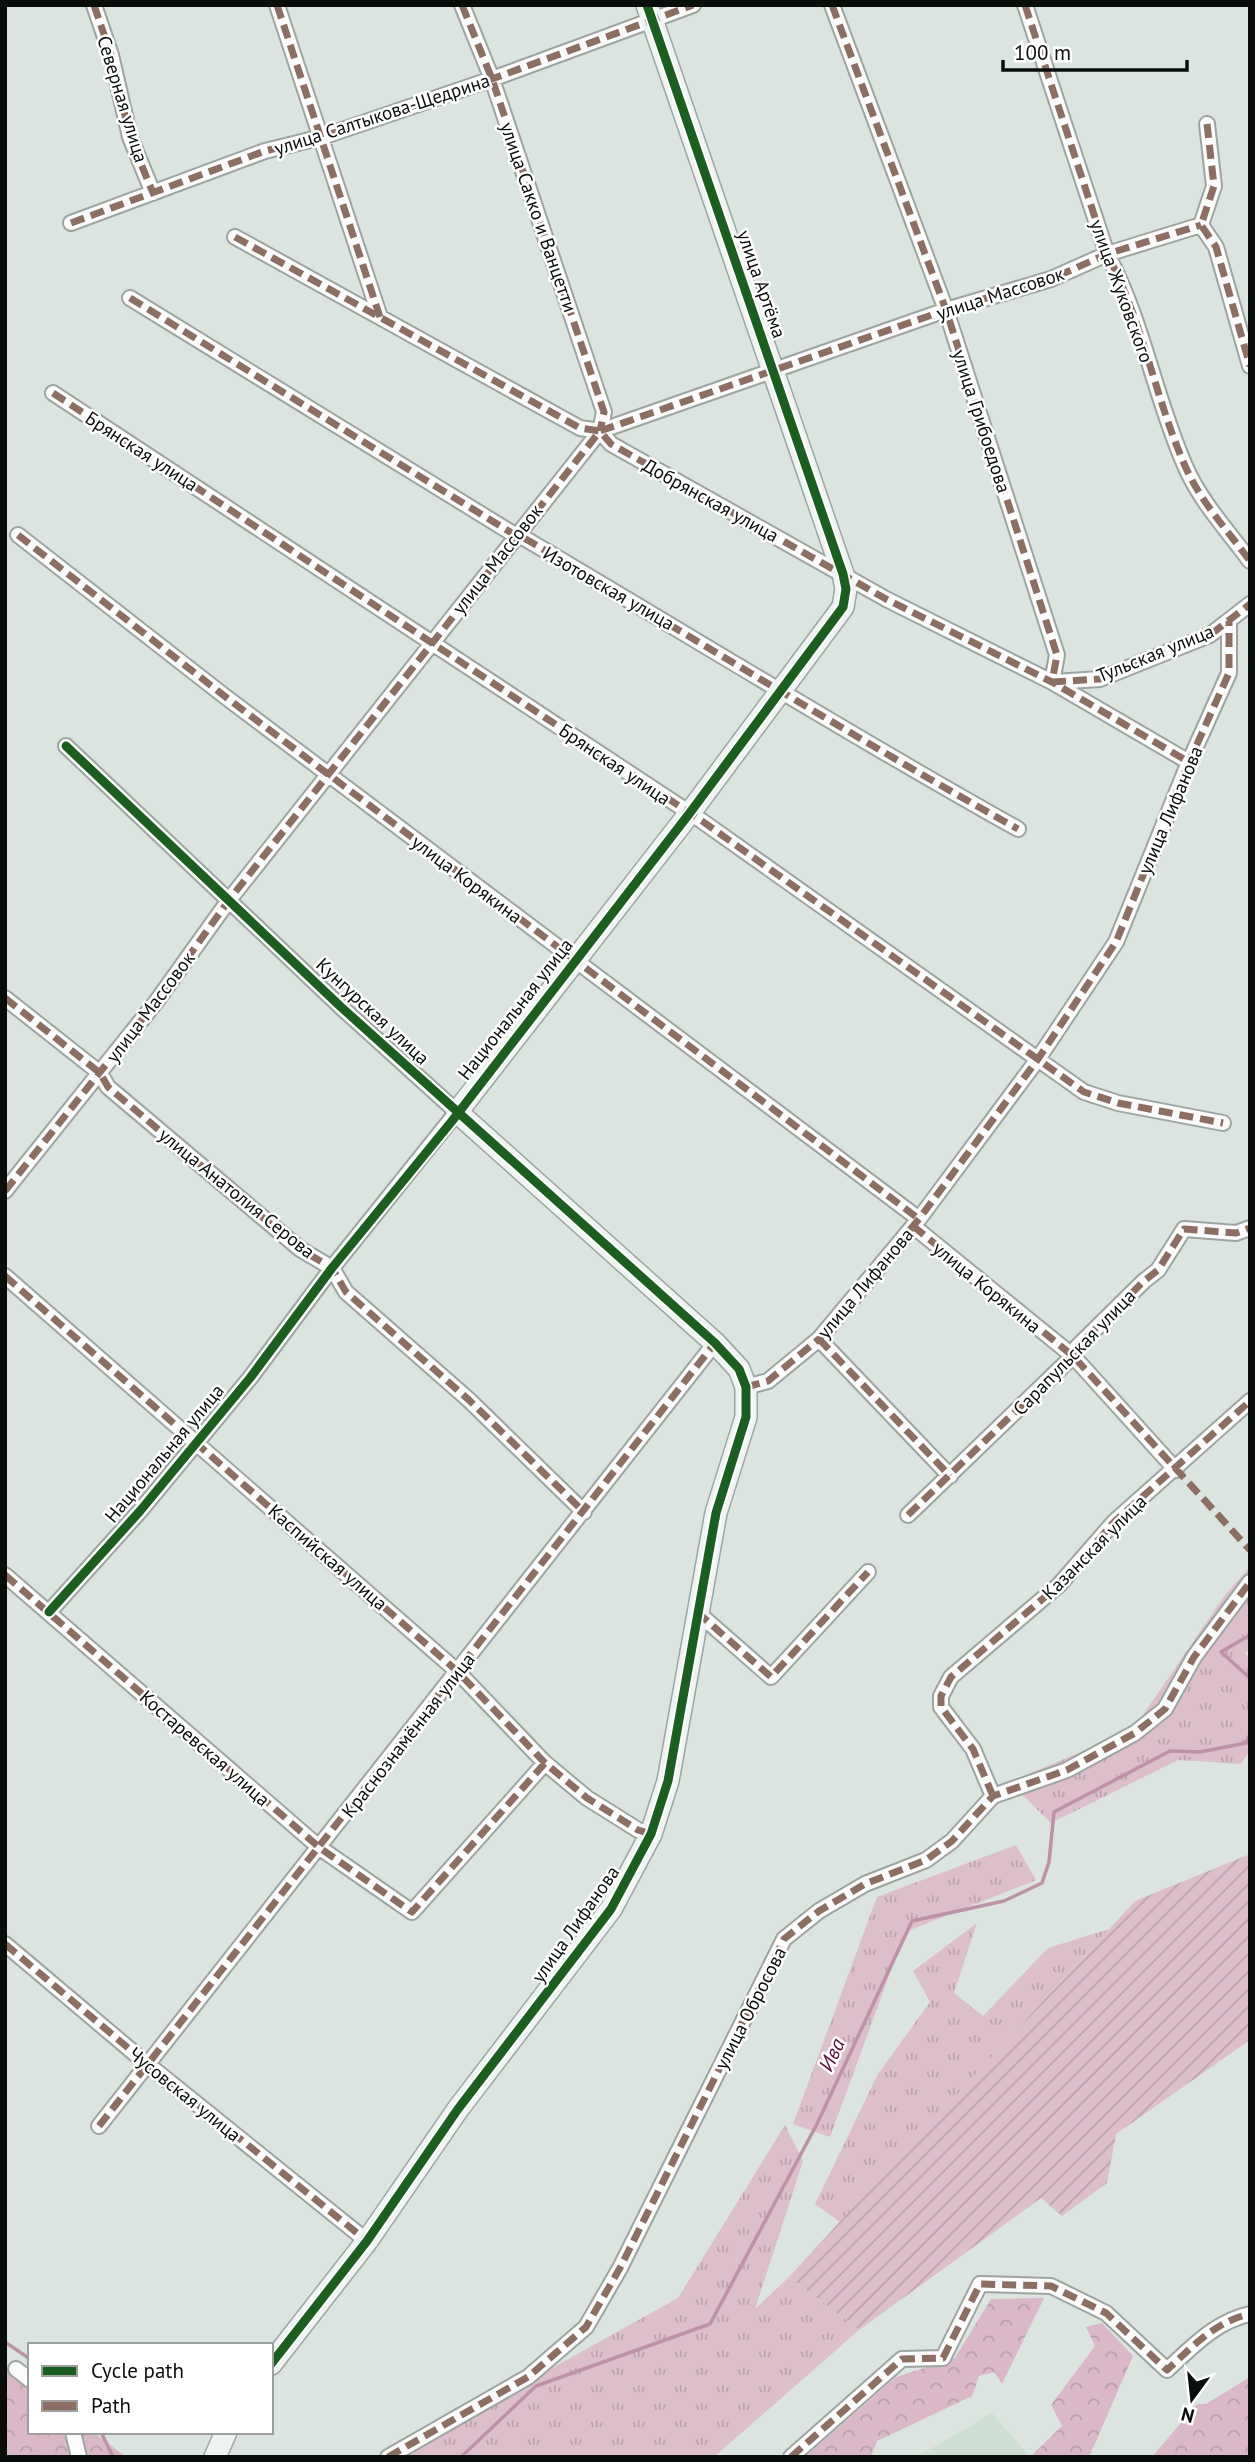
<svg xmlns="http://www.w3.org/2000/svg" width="1255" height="2462" font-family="'PT Sans',sans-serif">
<defs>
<pattern id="grass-tufts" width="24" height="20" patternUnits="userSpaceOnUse" patternTransform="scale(1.75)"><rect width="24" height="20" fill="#ddbecb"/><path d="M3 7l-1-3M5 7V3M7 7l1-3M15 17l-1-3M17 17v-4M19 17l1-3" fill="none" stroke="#bca2ad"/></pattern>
<pattern id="forest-crowns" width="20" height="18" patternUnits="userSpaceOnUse" patternTransform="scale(1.75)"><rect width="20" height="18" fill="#dab8c7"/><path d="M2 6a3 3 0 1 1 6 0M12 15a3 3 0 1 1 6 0" fill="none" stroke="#ba9daa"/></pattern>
<pattern id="garden-furrows" width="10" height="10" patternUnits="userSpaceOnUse" patternTransform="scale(1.75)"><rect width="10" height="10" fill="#ddbecb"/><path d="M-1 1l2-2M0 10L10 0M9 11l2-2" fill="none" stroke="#bca2ad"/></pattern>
</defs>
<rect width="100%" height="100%" fill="#dbe4df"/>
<path fill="#cddfd4" d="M 992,2413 L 1030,2457 L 917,2457 Z"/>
<path fill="url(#grass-tufts)" d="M 1250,1567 L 1250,1650 L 1245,1653 L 1250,1659 L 1250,1750 L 1241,1764 L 1178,1760 L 1051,1823 L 1009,1782 L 1132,1731 L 1225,1595 Z
M 1016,1845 L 1036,1880 L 905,1932 L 830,2137 L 793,2124 L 877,1897 Z
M 977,1923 L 954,1993 L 983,2016 L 1048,1948 L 1109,1929 L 840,2222 L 815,2204 L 878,2074 L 930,2002 L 913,1971 Z
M 785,2125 L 803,2161 L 755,2309 L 789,2277 L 859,2330 L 714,2457 L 393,2457 L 678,2298 Z"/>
<path fill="url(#forest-crowns)" d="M 1044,2298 L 1002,2384 L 994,2372 L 979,2376 L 972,2396 L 877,2441 L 871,2457 L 805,2457 L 896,2377 L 955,2358 L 991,2299 Z
M 1102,2323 L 1133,2356 L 1089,2457 L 1030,2457 L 1062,2426 L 1051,2405 L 1095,2346 L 1086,2327 Z
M 5,2367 L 30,2385 L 30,2432 L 93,2432 L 126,2457 L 5,2457 Z
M 1250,2377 L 1250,2457 L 1152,2457 L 1197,2404 L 1206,2404 Z"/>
<path fill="url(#garden-furrows)" d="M 1250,1854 L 1250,2040 L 1116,2134 L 1107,2183 L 1062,2216 L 1041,2198 L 859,2330 L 789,2277 L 1135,1901 Z"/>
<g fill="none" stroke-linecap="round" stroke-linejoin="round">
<path stroke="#be92a6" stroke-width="3.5" d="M 5,301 L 5,311
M 1250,1635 L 1221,1652 L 1250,1678
M 5,2342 L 30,2359
M 101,2432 L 113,2457
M 461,2457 L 536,2386 L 710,2324 L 817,2124 L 912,1921 L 1004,1901 L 1042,1883 L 1049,1862 L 1054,1812 L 1170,1751 L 1200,1752 L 1246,1743 L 1250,1734"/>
<defs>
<path id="street" d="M 94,5 L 111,55 L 130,137 L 153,193
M 277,5 L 380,317
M 462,5 L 492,79 L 604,412 L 600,431
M 832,5 L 946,310 L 1057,655 L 1052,682
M 1025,5 L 1107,254 C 1143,321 1155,399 1186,468 C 1201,502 1228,531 1250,561
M 1207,124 L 1214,186 L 1201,225 L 1216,247 L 1250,366
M 71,223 L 265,151 L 322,137 L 492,79 L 693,5
M 235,237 L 580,428 L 600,431 L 611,444 L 886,599 L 1052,682 L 1189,762
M 130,298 L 515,535 L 524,538 C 689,635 851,736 1018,829
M 53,393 L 702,821 L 1084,1092 L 1118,1103 L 1223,1123
M 18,535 L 227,698 L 919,1219
M 1054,682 L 1100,679 L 1210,635 L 1250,604
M 5,998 L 100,1073 L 108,1087 L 300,1249 L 332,1268 L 346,1292 L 469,1400 L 584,1512
M 5,1191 L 156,1002 L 229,900 L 600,431 L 946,310 L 1051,279 L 1107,254 L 1201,225
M 913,1226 L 1073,1356 L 1176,1470
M 5,1276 L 457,1671 L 545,1763 L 587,1798 L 638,1830 L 651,1834
M 819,1339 L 950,1476
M 746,1387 L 768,1381 L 819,1339 L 919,1219 L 1038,1059 L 1116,942 L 1189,762 L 1229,673 L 1229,621
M 908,1515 L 1073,1356 L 1077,1347 L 1144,1281 L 1158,1270 L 1184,1229 L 1236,1233 L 1250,1228
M 5,1575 L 320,1848 L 412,1912 L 545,1763
M 49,1612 L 140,1511 L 250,1378 L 332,1268 L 457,1112 L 341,1007 L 66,746
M 697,1612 L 771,1677 L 868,1572
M 993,1796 L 973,1749 L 941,1707 L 941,1696 L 951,1677 L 1059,1585 L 1114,1522 L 1250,1401
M 5,1944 L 146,2063 L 367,2241
M 99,2126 L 715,1343
M 16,2369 L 30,2380
M 73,2432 L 79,2457
M 388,2457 L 528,2377 L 586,2327 L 620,2268 L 784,1939 L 819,1911 L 865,1884 L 926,1860 L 952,1841 L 993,1796 L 1067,1770 L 1135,1733 L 1165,1709 L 1194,1657 L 1250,1582
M 791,2457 L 902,2359 L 943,2358 L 980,2284 L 1051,2286 L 1106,2313 L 1167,2370 C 1192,2347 1216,2321 1250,2314"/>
<path id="secondary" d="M 271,2364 L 367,2241 L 458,2109 L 611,1909 L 651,1834 L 668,1781 L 716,1513 L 746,1417 L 746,1387 L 739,1369 L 715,1343 L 457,1112 L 689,814 L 843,607 L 846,589 L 843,574 L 647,5
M 215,2457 L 226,2432"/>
</defs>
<use href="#street" stroke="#9ea5a1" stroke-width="18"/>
<use href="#secondary" stroke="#9ea5a1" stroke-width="24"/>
<use href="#street" stroke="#fafbfa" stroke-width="14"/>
<use href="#secondary" stroke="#eff4f2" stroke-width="21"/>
<path stroke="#8d6e63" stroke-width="7" stroke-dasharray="14 7" stroke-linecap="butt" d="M 94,5 L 111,55 L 130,137 L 153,193
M 277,5 L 380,317
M 462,5 L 492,79 L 604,412 L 600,431
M 832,5 L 946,310 L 1057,655 L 1052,682
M 1025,5 L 1107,254 C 1143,321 1155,399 1186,468 C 1201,502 1228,531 1250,561
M 1207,124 L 1214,186 L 1201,225 L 1216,247 L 1250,366
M 71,223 L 265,151 L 322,137 L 492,79 L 693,5
M 235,237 L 580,428 L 600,431 L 611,444 L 886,599 L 1052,682 L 1189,762
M 130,298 L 515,535 L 524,538 C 689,635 851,736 1018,829
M 53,393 L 702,821 L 1084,1092 L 1118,1103 L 1223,1123
M 18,535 L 227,698 L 919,1219
M 1052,682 L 1100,679 L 1210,635 L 1250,604
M 5,998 L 100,1073 L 108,1087 L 300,1249 L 332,1268 L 346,1292 L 469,1400 L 584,1512
M 5,1191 L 156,1002 L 229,900 L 600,431 L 946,310 L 1051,279 L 1107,254 L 1201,225
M 913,1226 L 1073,1356 L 1250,1550
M 5,1276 L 457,1671 L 545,1763 L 587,1798 L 638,1830 L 651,1834
M 819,1339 L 950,1476
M 746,1387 L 768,1381 L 819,1339 L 919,1219 L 1038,1059 L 1116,942 L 1189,762 L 1229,673 L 1229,621
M 908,1515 L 1073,1356 L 1077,1347 L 1144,1281 L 1158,1270 L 1184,1229 L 1236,1233 L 1250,1228
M 5,1575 L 320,1848 L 412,1912 L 545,1763
M 697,1612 L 771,1677 L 868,1572
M 993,1796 L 973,1749 L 941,1707 L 941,1696 L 951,1677 L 1059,1585 L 1114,1522 L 1250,1401
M 5,1944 L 146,2063 L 367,2241
M 99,2126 L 715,1343
M 388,2457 L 528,2377 L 586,2327 L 620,2268 L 784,1939 L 819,1911 L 865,1884 L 926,1860 L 952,1841 L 993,1796 L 1067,1770 L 1135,1733 L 1165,1709 L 1194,1657 L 1250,1582
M 791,2457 L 902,2359 L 943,2358 L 980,2284 L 1051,2286 L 1106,2313 L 1167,2370 C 1192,2347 1216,2321 1250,2314"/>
<defs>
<path id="cycleway" d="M 66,746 L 341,1007 L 715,1343 L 739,1369 L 746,1387 L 746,1417 L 716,1513 L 668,1781 L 651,1834 L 611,1909 L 458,2109 L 367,2241 L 271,2364
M 49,1612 L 140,1511 L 250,1378 L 332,1268 L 452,1121 L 689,814 L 843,607 L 846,589 L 843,574 L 647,5"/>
</defs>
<use href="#cycleway" stroke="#fff" stroke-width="13"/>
<use href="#cycleway" stroke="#1b5e20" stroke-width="9"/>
</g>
<g text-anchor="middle" stroke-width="5" stroke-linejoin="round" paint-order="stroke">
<g font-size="19" fill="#090e0b" stroke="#fff">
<text transform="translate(123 99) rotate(73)" y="7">Северная улица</text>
<text transform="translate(382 114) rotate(-18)" y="7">улица Салтыкова-Щедрина</text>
<text transform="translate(539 217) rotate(71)" y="7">улица Сакко и Ванцетти</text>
<text transform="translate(762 284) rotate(71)" y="7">улица Артёма</text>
<text transform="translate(1122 291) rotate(70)" y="7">улица Жуковского</text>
<text transform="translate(1000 293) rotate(-18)" y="7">улица Массовок</text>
<text transform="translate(982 421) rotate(72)" y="7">улица Грибоедова</text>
<text transform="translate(142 451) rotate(33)" y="7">Брянская улица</text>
<text transform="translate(711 500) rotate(29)" y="7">Добрянская улица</text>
<text transform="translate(497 559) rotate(-52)" y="7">улица Массовок</text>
<text transform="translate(609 588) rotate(30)" y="7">Изотовская улица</text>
<text transform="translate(1155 653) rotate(-22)" y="7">Тульская улица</text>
<text transform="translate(615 764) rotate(34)" y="7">Брянская улица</text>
<text transform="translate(1170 810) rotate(-67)" y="7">улица Лифанова</text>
<text transform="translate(467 879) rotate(37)" y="7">улица Корякина</text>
<text transform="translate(150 1007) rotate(-53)" y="7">улица Массовок</text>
<text transform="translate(515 1009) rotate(-52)" y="7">Национальная улица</text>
<text transform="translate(373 1011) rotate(43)" y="7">Кунгурская улица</text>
<text transform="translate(237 1193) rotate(39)" y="7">улица Анатолия Серова</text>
<text transform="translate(865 1283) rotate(-50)" y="7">улица Лифанова</text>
<text transform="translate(987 1287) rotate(39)" y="7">улица Корякина</text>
<text transform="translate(1074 1352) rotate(-46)" y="7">Сарапульская улица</text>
<text transform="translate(164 1453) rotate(-50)" y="7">Национальная улица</text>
<text transform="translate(1094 1547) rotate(-45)" y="7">Казанская улица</text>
<text transform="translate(328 1557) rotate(41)" y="7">Каспийская улица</text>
<text transform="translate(408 1735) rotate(-52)" y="7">Краснознамённая улица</text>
<text transform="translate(205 1748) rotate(41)" y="7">Костаревская улица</text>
<text transform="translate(575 1924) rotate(-55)" y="7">улица Лифанова</text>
<text transform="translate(750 2008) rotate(-63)" y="7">улица Обросова</text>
<text transform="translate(185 2094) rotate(39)" y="7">Чусовская улица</text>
</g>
<g font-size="21" font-style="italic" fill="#600e3e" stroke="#fff">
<text transform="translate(832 2055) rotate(-65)" y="7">Ива</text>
</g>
</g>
<rect width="1255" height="2462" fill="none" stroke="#090e0b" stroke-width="14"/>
<rect x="28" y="2343" width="245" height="91" fill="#ffffff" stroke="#9d9f9d" stroke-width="2"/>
<rect x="42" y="2366" width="35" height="10" fill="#1b5e20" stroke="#9d9f9d" stroke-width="2"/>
<text x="91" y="2378" font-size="21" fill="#090e0b">Cycle path</text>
<rect x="42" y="2401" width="35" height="10" fill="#8d6e63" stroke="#9d9f9d" stroke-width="2"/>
<text x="91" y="2413" font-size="21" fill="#090e0b">Path</text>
<g transform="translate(1192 2399) rotate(195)" stroke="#ffffff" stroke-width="5" paint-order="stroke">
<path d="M0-5L12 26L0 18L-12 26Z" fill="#090e0b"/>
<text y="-10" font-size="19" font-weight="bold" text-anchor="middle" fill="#090e0b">N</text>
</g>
<path d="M1003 60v10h184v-10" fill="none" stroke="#090e0b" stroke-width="3.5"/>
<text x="1014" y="60" font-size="21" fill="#090e0b" stroke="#ffffff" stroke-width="5" paint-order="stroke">100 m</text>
</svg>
